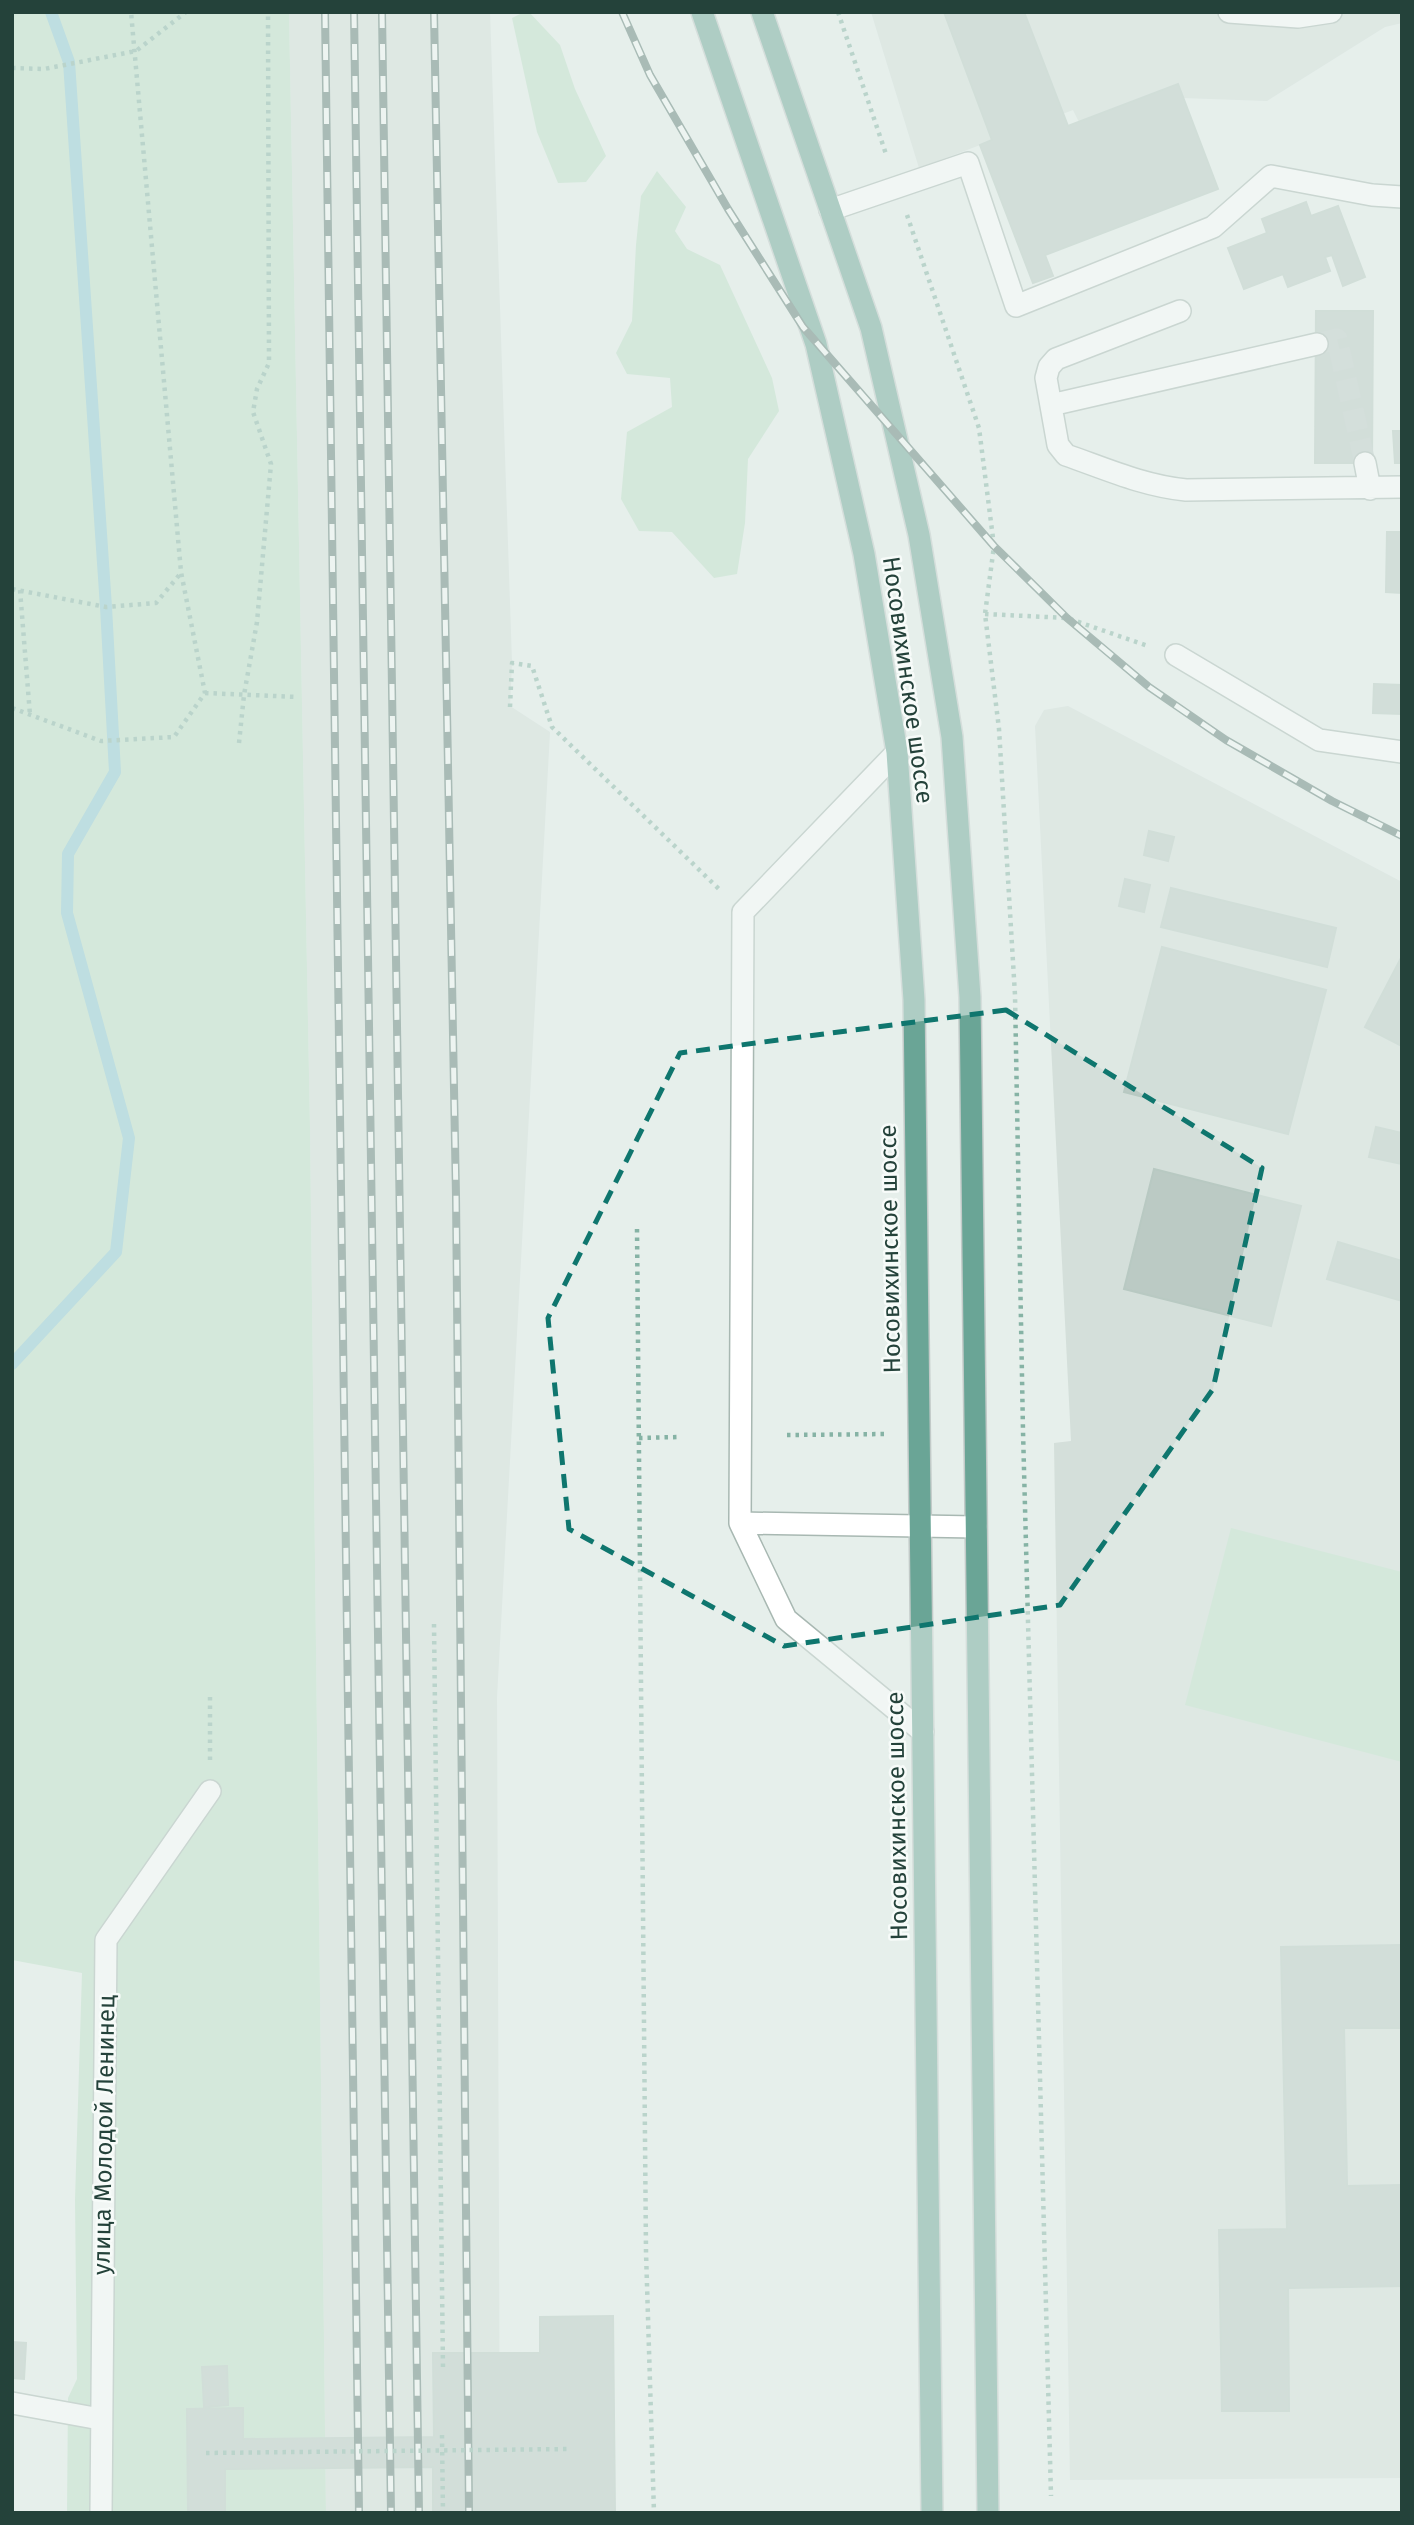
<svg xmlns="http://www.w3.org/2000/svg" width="1414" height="2525" font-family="'Fira Sans',sans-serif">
<rect width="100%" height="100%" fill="#e6efeb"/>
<path fill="#d4dfda" d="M 289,12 L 490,12 L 512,663 L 510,706 L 550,732 L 497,1697 L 500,2513 L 326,2513 L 310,1127 Z
M 871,12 L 1402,12 L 1402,23 L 1385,27 L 1267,101 L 1183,98 L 1079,122 L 1073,110 L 919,168 Z
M 1068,706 L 1402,882 L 1402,2478 L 1070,2480 L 1054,1443 L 1071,1441 L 1035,726 L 1044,710 Z"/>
<path fill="#bfe0c8" d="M 12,12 L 289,12 L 310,1127 L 326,2513 L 67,2513 L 68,2398 L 77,2379 L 75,2200 L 82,1973 L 12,1960 Z
M 524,12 L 529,12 L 560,45 L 575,89 L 606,156 L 586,182 L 558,183 L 537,132 L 512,18 Z
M 657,171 L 686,207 L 675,231 L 687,249 L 720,265 L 772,378 L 779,411 L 748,459 L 745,523 L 737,574 L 714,578 L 672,532 L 639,531 L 621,499 L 627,432 L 672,407 L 670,378 L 627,374 L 616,353 L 632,321 L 636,245 L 641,196 Z
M 1231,1528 L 1402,1572 L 1402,1762 L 1185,1705 Z"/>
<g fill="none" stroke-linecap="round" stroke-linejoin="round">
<path stroke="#8ec9d4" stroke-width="12" d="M 12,1364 L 116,1252 L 129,1138 L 67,913 L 68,854 L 115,772 L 106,607 L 69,62 L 51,12"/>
</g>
<path fill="#bbcac4" stroke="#b8c9c2" stroke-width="2" d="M 944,12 L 1024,12 L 1068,126 L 1178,84 L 1218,189 L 1045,255 L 1053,276 L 1033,283 L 980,145 L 992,140 Z
M 1306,202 L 1311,216 L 1338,206 L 1365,277 L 1343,286 L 1332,255 L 1325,257 L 1330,271 L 1288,287 L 1283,274 L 1244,289 L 1228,248 L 1267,233 L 1262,219 Z
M 1316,311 L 1373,311 L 1372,463 L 1315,463 Z
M 1393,431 L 1402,431 L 1402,463 L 1395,463 Z
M 1387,532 L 1402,532 L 1402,593 L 1386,592 Z
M 1374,684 L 1402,685 L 1402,714 L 1373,713 Z
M 1149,831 L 1174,837 L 1168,861 L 1144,855 Z
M 1125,879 L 1150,885 L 1144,912 L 1119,906 Z
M 1171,888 L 1336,928 L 1327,967 L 1161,927 Z
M 1162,947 L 1326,990 L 1288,1134 L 1124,1092 Z
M 1401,958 L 1402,958 L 1402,1046 L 1365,1027 Z
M 1376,1127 L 1402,1133 L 1402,1164 L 1369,1157 Z
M 1154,1169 L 1301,1206 L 1271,1326 L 1124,1289 Z
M 1338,1242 L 1402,1261 L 1402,1301 L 1327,1279 Z
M 1402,1945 L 1402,2028 L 1344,2028 L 1347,2186 L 1402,2185 L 1402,2286 L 1288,2288 L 1289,2411 L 1222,2411 L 1219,2230 L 1287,2229 L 1281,1947 Z
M 613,2316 L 615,2513 L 433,2513 L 433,2467 L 225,2469 L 225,2513 L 188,2513 L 187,2409 L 243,2408 L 243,2439 L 434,2437 L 433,2353 L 540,2353 L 540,2317 Z
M 12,2342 L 26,2343 L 24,2379 L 12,2378 Z
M 227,2366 L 228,2405 L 204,2407 L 202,2367 Z"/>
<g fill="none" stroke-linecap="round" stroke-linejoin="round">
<path stroke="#bfccc8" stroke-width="21" stroke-dasharray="21 10" stroke-linecap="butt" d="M 1317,344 L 1337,339 L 1365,463"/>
<defs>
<path id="minor" d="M 1229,12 L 1298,17 L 1331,12
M 830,210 L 968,163 L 1016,306 L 1213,227 L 1271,176 L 1372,195 L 1402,197
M 1180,311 L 1056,359 L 1049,367 L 1046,378 L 1058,445 L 1066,455 C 1106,469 1144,486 1186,490 L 1402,487
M 1051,405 L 1317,344
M 1365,463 L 1370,489
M 1176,655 L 1319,740 L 1402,752
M 897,752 L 743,912 L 740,1523 L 786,1619 L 923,1732
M 740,1523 L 976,1527
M 12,2403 L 100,2419
M 101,2513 L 106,1940 L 210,1791"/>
<path id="major" d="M 702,12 L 816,344 L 864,554 L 897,752 L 914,1000 L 932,2513
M 762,12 L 871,328 L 919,535 L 952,737 L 970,997 L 988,2513"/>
</defs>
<use href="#minor" stroke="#a8b8b2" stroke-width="24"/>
<use href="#major" stroke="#c2cac8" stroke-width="24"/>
<path stroke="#86b3a5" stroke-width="4.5" stroke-dasharray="3.5 5" stroke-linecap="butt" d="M 838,12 L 887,157
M 12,68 L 44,69 L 136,51 L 186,12
M 907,215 L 979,428 L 994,546 L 985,614 L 999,729 L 1015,995 L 1023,1431 L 1051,2496
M 12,589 L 106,607 L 156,603 L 181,573
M 20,590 L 30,715
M 985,614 L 1067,618 L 1148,646
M 205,693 L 298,697
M 510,707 L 512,663 L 532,666 L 552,727 L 722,892
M 12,708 L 101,741 L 174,737 L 205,693 L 181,572 L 131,12
M 239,743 L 244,695 L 257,622 L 271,464 L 253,412 L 257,389 L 269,363 L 268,12
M 637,1229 L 646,2252 L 654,2513
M 787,1435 L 888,1434
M 639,1438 L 679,1437
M 434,1624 L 443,2368
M 210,1697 L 210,1762
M 442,2435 L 443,2513"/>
<use href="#minor" stroke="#fff" stroke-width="21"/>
<use href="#major" stroke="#6aa596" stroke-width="21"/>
<defs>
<path id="rail" d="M 325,12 L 359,2513
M 354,12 L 391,2513
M 382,12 L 419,2513
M 434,12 L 456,1196 L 469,2513
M 622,12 L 650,75 L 728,209 L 803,327 L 994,546 L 1067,618 L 1149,687 L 1226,740 L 1332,801 L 1402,836"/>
</defs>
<use href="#rail" stroke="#5f7d75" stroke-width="8"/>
<use href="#rail" stroke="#f7fbf9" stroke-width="5" stroke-dasharray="16" stroke-linecap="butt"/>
<path stroke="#86b3a5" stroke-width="4.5" stroke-dasharray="3.5 5" stroke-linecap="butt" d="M 206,2453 L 571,2449"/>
</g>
<path d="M0 0H1414V2525H0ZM 1006,1010 L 1262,1168 L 1213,1389 L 1060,1605 L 784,1646 L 569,1529 L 548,1318 L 680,1053 Z" fill="#e6efeb" fill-opacity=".55" fill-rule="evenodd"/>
<path fill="none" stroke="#0f766e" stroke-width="5" stroke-dasharray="14 9" stroke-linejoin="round" d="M 1006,1010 L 1262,1168 L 1213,1389 L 1060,1605 L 784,1646 L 569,1529 L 548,1318 L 680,1053 Z"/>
<g text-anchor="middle" stroke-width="5" stroke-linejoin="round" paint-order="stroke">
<g font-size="24" fill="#24423a" stroke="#f7fbf9">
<text transform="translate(908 680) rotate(82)" y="8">Носовихинское шоссе</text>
<text transform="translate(890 1249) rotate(-91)" y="8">Носовихинское шоссе</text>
<text transform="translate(897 1816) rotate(-91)" y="8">Носовихинское шоссе</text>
<text transform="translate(104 2135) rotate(-89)" y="8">улица Молодой Ленинец</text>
</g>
</g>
<rect width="1414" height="2525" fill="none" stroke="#24423a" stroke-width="28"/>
</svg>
